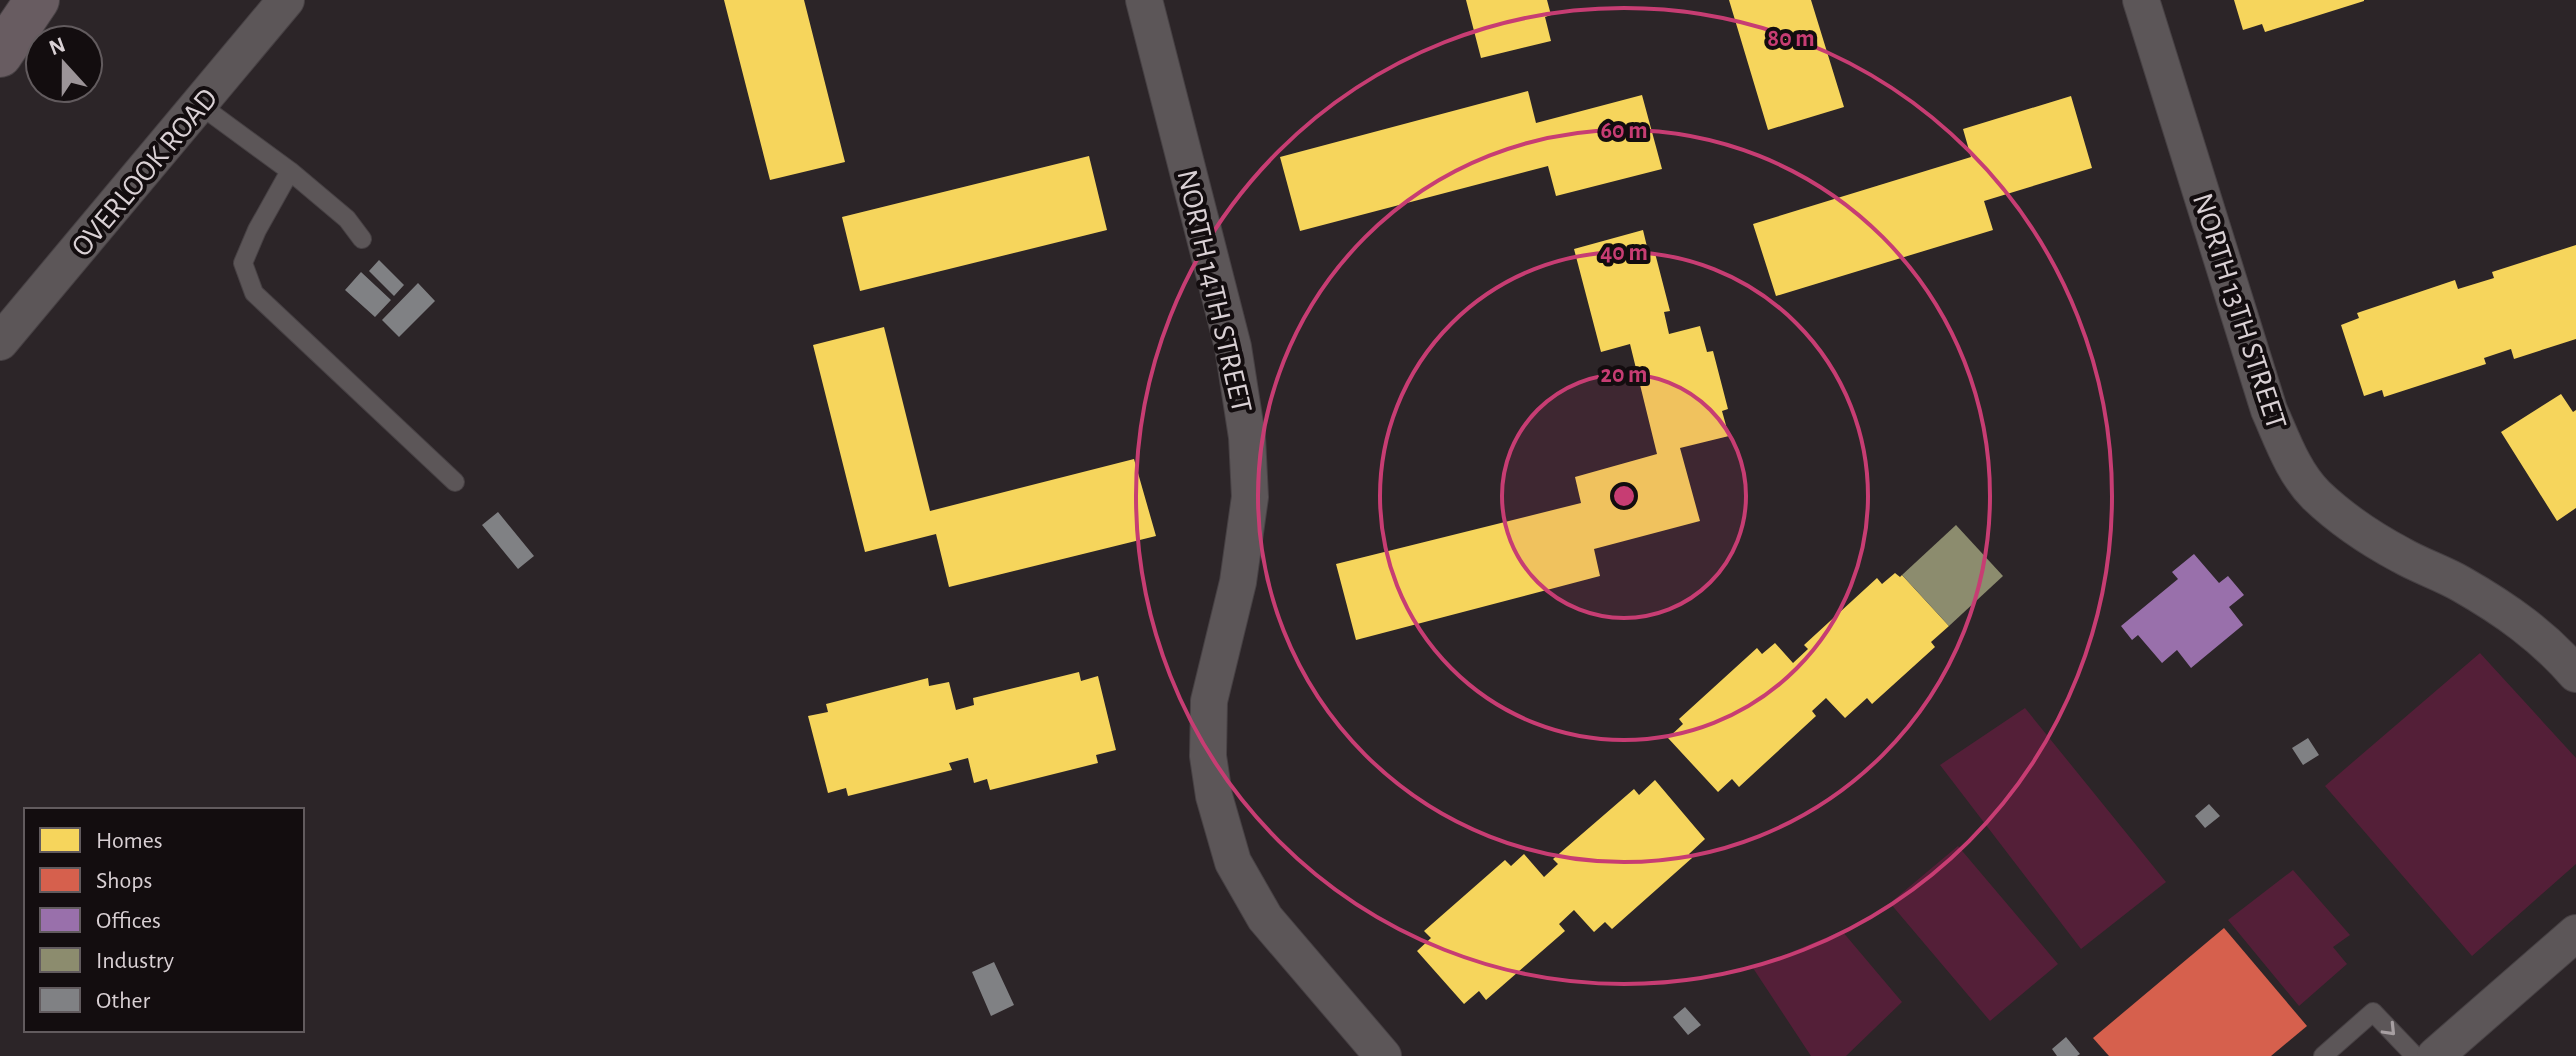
<svg xmlns="http://www.w3.org/2000/svg" width="2576" height="1056" font-family="'Alegreya Sans',sans-serif">
<rect width="100%" height="100%" fill="#2c2528"/>
<path fill="#541f38" d="M 2480,653 L 2576,758 L 2576,864 L 2472,956 L 2325,786 Z
M 2025,708 L 2166,882 L 2081,949 L 1940,765 Z
M 1958,846 L 2058,964 L 1990,1021 L 1890,903 Z
M 2293,870 L 2350,935 L 2333,947 L 2347,964 L 2299,1006 L 2228,920 Z
M 1842,931 L 1902,1002 L 1846,1056 L 1811,1056 L 1753,968 Z"/>
<path fill="#f6d55c" d="M 724,0 L 804,0 L 845,162 L 770,180 Z
M 1466,0 L 1547,0 L 1551,15 L 1545,17 L 1551,41 L 1481,58 Z
M 1729,0 L 1811,0 L 1844,107 L 1768,130 Z
M 2234,0 L 2364,0 L 2364,1 L 2265,32 L 2262,24 L 2243,30 Z
M 1528,91 L 1536,123 L 1642,95 L 1662,169 L 1556,196 L 1548,166 L 1300,231 L 1280,157 Z
M 2071,96 L 2092,168 L 1984,201 L 1993,230 L 1776,296 L 1753,224 L 1971,157 L 1963,129 Z
M 1089,156 L 1107,230 L 860,291 L 842,217 Z
M 1643,230 L 1649,255 L 1655,253 L 1670,311 L 1664,312 L 1669,334 L 1700,326 L 1707,352 L 1713,351 L 1728,409 L 1722,411 L 1729,436 L 1680,448 L 1700,521 L 1594,549 L 1600,576 L 1356,640 L 1336,564 L 1581,503 L 1575,477 L 1657,454 L 1630,344 L 1601,352 L 1574,249 Z
M 2576,245 L 2576,339 L 2514,359 L 2511,349 L 2484,358 L 2486,364 L 2384,397 L 2382,390 L 2364,396 L 2341,325 L 2359,318 L 2357,313 L 2455,280 L 2458,289 L 2494,278 L 2492,272 Z
M 884,327 L 930,511 L 1134,459 L 1156,536 L 949,587 L 936,534 L 865,552 L 813,345 Z
M 2561,394 L 2573,412 L 2576,410 L 2576,508 L 2557,521 L 2501,432 Z
M 1895,573 L 1900,577 L 1902,575 L 1949,626 L 1931,642 L 1935,647 L 1872,704 L 1867,698 L 1845,718 L 1826,698 L 1812,711 L 1816,716 L 1739,787 L 1732,779 L 1718,792 L 1668,738 L 1683,724 L 1679,719 L 1757,648 L 1762,654 L 1775,643 L 1793,663 L 1808,649 L 1804,645 L 1877,578 L 1882,584 Z
M 1079,672 L 1081,681 L 1098,676 L 1116,750 L 1096,755 L 1098,763 L 990,790 L 987,779 L 974,783 L 968,758 L 949,763 L 952,770 L 848,796 L 846,788 L 828,793 L 808,716 L 828,712 L 826,704 L 928,678 L 929,686 L 949,682 L 956,710 L 974,705 L 973,698 Z
M 1655,780 L 1705,839 L 1689,854 L 1692,858 L 1612,929 L 1605,922 L 1594,932 L 1574,910 L 1559,924 L 1565,931 L 1486,1000 L 1479,991 L 1464,1004 L 1417,951 L 1431,938 L 1424,931 L 1505,860 L 1511,866 L 1524,854 L 1544,877 L 1558,864 L 1553,859 L 1634,789 L 1639,795 Z"/>
<path fill="#d6604d" d="M 2224,928 L 2307,1026 L 2271,1056 L 2109,1056 L 2093,1038 Z"/>
<path fill="#9970ab" d="M 2194,554 L 2219,583 L 2228,576 L 2244,595 L 2229,607 L 2243,625 L 2191,668 L 2177,650 L 2162,663 L 2138,635 L 2132,640 L 2121,626 L 2178,579 L 2172,572 Z"/>
<path fill="#8c8c6e" d="M 1956,525 L 2003,576 L 1949,626 L 1902,575 Z"/>
<path fill="#808184" d="M 379,260 L 404,285 L 394,296 L 369,271 Z
M 361,272 L 391,300 L 375,317 L 345,290 Z
M 418,283 L 435,301 L 399,337 L 382,320 Z
M 498,512 L 534,556 L 518,569 L 482,525 Z
M 2308,738 L 2319,755 L 2303,765 L 2292,748 Z
M 2209,804 L 2220,816 L 2205,828 L 2195,816 Z
M 994,962 L 1014,1005 L 991,1016 L 972,972 Z
M 1685,1007 L 1701,1025 L 1688,1035 L 1673,1017 Z
M 2066,1037 L 2080,1054 L 2077,1056 L 2057,1056 L 2052,1049 Z"/>
<g fill="none" stroke-linecap="round" stroke-linejoin="round">
<defs>
<path id="lane" d="M 200,105 L 290,171 L 257,230 L 243,263 L 254,293 L 455,482
M 290,171 L 347,219 L 362,239
M 2323,1056 L 2373,1012 L 2415,1056"/>
<path id="street" d="M 1144,0 L 1233,347 L 1247,437 L 1250,497 L 1238,582 L 1209,701 L 1208,756 L 1214,796 L 1233,862 L 1265,918 L 1383,1056
M 2141,0 L 2269,410 C 2282,439 2293,472 2316,495 C 2340,518 2371,539 2401,555 C 2420,566 2442,573 2461,584 C 2505,609 2543,636 2576,674
M 0,342 L 286,0
M 2435,1056 L 2576,933"/>
<path id="highway" d="M 0,55 L 37,0"/>
</defs>
<use href="#lane" stroke="#474144" stroke-width="20"/>
<use href="#street" stroke="#474144" stroke-width="38"/>
<use href="#highway" stroke="#474144" stroke-width="46"/>
<use href="#lane" stroke="#5c5658" stroke-width="18"/>
<use href="#street" stroke="#5c5658" stroke-width="36"/>
<use href="#highway" stroke="#685c61" stroke-width="44"/>
</g>
<defs><path id="oneway-chevron" d="M-2-3.5L2.5 0L-2 3.5" fill="none" stroke-width="1.6" stroke-linecap="round" stroke-linejoin="round" transform="scale(2)"/></defs>
<use stroke="#a79fa2" href="#oneway-chevron" transform="translate(2390 1030) rotate(46)"/>
<circle cx="1624" cy="496" r="122" fill="#c73d73" fill-opacity=".12"/>
<g fill="none" stroke="#c73d73" stroke-width="4">
<circle cx="1624" cy="496" r="122"/>
<circle cx="1624" cy="496" r="244"/>
<circle cx="1624" cy="496" r="366"/>
<circle cx="1624" cy="496" r="488"/>
</g>
<g text-anchor="middle" stroke-width="8" stroke-linejoin="round" paint-order="stroke">
<g font-size="30" fill="#d9d0d4" stroke="#130d0f">
<text transform="translate(144 172) rotate(-50)" y="10">OVERLOOK ROAD</text>
<text transform="translate(1215 291) rotate(77)" y="10">NORTH 14TH STREET</text>
<text transform="translate(2240 311) rotate(72)" y="10">NORTH 13TH STREET</text>
</g>
</g>
<circle cx="1624" cy="496" r="12" fill="#c73d73" stroke="#130d0f" stroke-width="4"/>
<g font-size="24" text-anchor="middle" font-weight="bold" fill="#c73d73" stroke="#130d0f" stroke-width="8" stroke-linejoin="round" paint-order="stroke">
<text x="1791" y="46">80 m</text>
<text x="1624" y="138">60 m</text>
<text x="1624" y="260">40 m</text>
<text x="1624" y="382">20 m</text>
</g>
<rect x="24" y="808" width="280" height="224" fill="#130d0f" stroke="#625b5e" stroke-width="2"/>
<rect x="40" y="828" width="40" height="24" fill="#f6d55c" stroke="#625b5e" stroke-width="2"/>
<text x="96" y="848" font-size="24" fill="#d9d0d4">Homes</text>
<rect x="40" y="868" width="40" height="24" fill="#d6604d" stroke="#625b5e" stroke-width="2"/>
<text x="96" y="888" font-size="24" fill="#d9d0d4">Shops</text>
<rect x="40" y="908" width="40" height="24" fill="#9970ab" stroke="#625b5e" stroke-width="2"/>
<text x="96" y="928" font-size="24" fill="#d9d0d4">Offices</text>
<rect x="40" y="948" width="40" height="24" fill="#8c8c6e" stroke="#625b5e" stroke-width="2"/>
<text x="96" y="968" font-size="24" fill="#d9d0d4">Industry</text>
<rect x="40" y="988" width="40" height="24" fill="#808184" stroke="#625b5e" stroke-width="2"/>
<text x="96" y="1008" font-size="24" fill="#d9d0d4">Other</text>
<g transform="translate(64 64) rotate(339)"><circle r="38" fill="#130d0f" stroke="#625b5e" stroke-width="2"/>
<path d="M0-6L14 30L0 20L-14 30Z" fill="#9c9498"/>
<text y="-12" font-size="22" font-weight="bold" text-anchor="middle" fill="#d9d0d4">N</text>
</g>
</svg>
